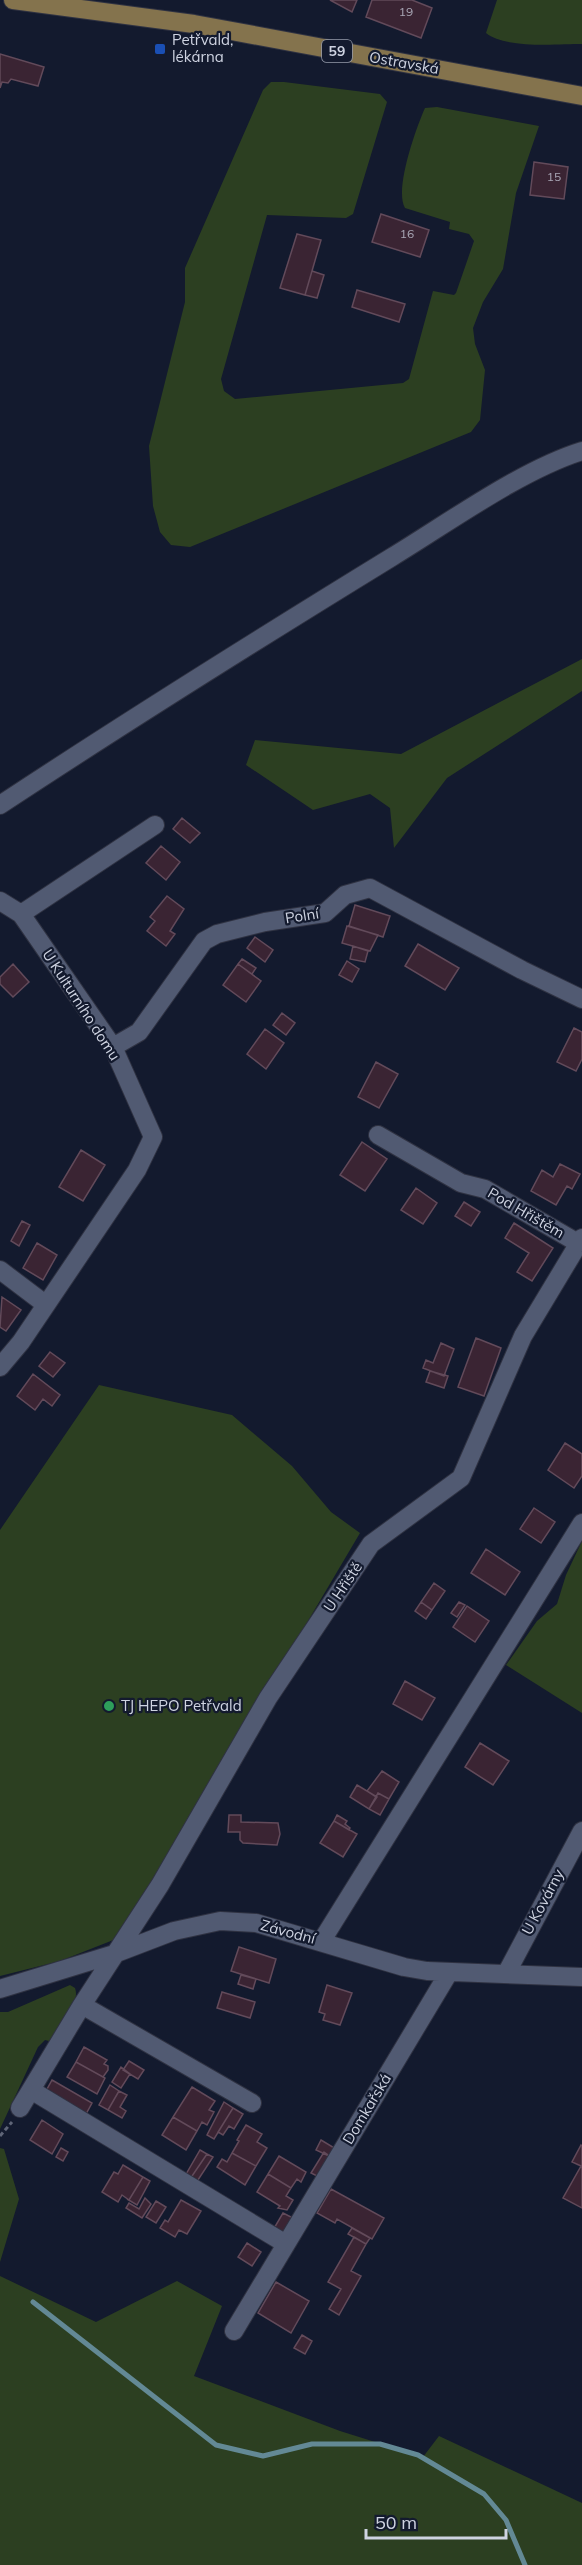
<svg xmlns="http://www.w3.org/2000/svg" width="582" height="2565" font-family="Mulish,sans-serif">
<rect width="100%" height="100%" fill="#131a2e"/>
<path fill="#2c3f21" d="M 497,0 L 582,0 L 582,44 C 556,44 506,49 486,33 Z
M 271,82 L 284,82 L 380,94 L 387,102 L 353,214 L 346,218 L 267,215 L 221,379 L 224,391 L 235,399 L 403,383 L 409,379 L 433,291 L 454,295 L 456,293 L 474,241 L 469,234 L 449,229 L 450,222 L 405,208 C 394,190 416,128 425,108 L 437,107 L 539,126 L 516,193 L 503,269 L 483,302 L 473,328 L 475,344 L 485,370 L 480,420 L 471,432 L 190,547 L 171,545 L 160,532 L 153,506 L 149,446 L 185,302 L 185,268 L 263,90 Z
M 582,659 L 582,691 L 447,778 L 394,848 L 390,808 L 370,794 L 313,810 L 246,765 L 255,740 L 401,754 Z
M 99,1385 L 232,1415 L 292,1466 L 331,1512 L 360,1533 L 121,1937 L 60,1961 L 0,1976 L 0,1530 Z
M 582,1541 L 582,1713 L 506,1665 L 537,1621 L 557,1604 L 566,1575 Z
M 70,1985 L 75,1988 C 81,2004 58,2028 49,2041 L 45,2040 L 38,2047 L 0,2129 L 0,2012 L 8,2012 Z
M 0,2148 L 4,2149 L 19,2199 L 0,2262 Z
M 0,2276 L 96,2322 L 177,2281 L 222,2306 L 194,2376 L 340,2431 L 423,2457 L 439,2436 L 582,2503 L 582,2565 L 0,2565 Z"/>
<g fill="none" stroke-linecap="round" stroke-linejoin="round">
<path stroke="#638995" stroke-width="5" d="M 33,2302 L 216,2445 L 263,2456 L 312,2444 L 380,2444 L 418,2455 L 484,2494 L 506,2520 L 525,2565"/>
</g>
<path fill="#3a2433" stroke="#624a5a" stroke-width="1.5" d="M 330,0 L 357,0 L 352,12 Z
M 372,0 L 412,0 L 432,8 L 421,38 L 366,17 Z
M 0,54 L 44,67 L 38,86 L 11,79 L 8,83 L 2,82 L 0,88 Z
M 534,162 L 568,167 L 564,199 L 530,195 Z
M 381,214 L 429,230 L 420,257 L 372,242 Z
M 297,234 L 321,240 L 305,295 L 280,288 Z
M 312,271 L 324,275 L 317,298 L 305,295 Z
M 357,290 L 405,304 L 399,322 L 352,307 Z
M 182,818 L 200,833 L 190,843 L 173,829 Z
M 161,846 L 180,862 L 166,880 L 146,863 Z
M 167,896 L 184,909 L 170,931 L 175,934 L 166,946 L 147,931 L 155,921 L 150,917 Z
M 355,905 L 390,916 L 383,937 L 349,926 Z
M 347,926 L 378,935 L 370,951 L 342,943 Z
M 255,937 L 273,950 L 265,962 L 247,948 Z
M 418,944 L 459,968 L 445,990 L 405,966 Z
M 353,946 L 368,951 L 365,962 L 350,959 Z
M 242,959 L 256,968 L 252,974 L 238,964 Z
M 347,961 L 359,969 L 352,982 L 339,975 Z
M 13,964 L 29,982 L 13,997 L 0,984 L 0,977 Z
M 238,964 L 261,981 L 246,1002 L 223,985 Z
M 282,1013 L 295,1023 L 286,1035 L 273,1025 Z
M 574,1028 L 582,1032 L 582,1059 L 576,1071 L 557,1062 Z
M 265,1029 L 284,1043 L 266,1069 L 247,1054 Z
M 376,1062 L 398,1074 L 379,1108 L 358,1097 Z
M 362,1142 L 387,1159 L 365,1191 L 340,1175 Z
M 81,1150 L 105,1165 L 83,1201 L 59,1187 Z
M 560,1164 L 580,1174 L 572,1189 L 567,1186 L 556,1205 L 531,1191 L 542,1170 L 553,1177 Z
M 416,1188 L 437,1203 L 423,1224 L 401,1210 Z
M 464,1202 L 480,1212 L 471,1226 L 455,1216 Z
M 22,1221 L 30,1225 L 19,1246 L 11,1241 Z
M 514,1223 L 553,1248 L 532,1281 L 517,1272 L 529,1253 L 505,1238 Z
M 37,1243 L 57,1255 L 43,1280 L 23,1268 Z
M 2,1297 L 21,1310 L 6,1331 L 0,1327 Z
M 476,1338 L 501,1348 L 484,1396 L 458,1387 Z
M 441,1343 L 454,1349 L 444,1376 L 423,1368 L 426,1360 L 433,1363 Z
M 50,1352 L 65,1363 L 53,1377 L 39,1366 Z
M 430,1371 L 448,1376 L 444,1388 L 426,1382 Z
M 33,1374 L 60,1395 L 52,1406 L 43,1399 L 35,1410 L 17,1396 Z
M 565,1443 L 582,1454 L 582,1476 L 574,1488 L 548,1470 Z
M 534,1508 L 555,1522 L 541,1543 L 520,1529 Z
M 486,1549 L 520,1572 L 505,1595 L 471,1573 Z
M 434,1583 L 445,1591 L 432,1610 L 421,1602 Z
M 421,1602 L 432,1610 L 426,1619 L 415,1611 Z
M 459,1602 L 465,1605 L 457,1617 L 451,1613 Z
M 467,1606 L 489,1621 L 475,1642 L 453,1627 Z
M 405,1681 L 435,1698 L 422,1720 L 393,1704 Z
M 480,1743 L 509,1761 L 493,1785 L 465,1767 Z
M 382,1771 L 399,1782 L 389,1799 L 378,1793 L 376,1797 L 367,1791 Z
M 357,1785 L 377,1797 L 369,1809 L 350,1797 Z
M 378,1793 L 389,1799 L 380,1815 L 369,1809 Z
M 229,1815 L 241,1815 L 241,1822 L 278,1823 L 280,1834 L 277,1845 L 243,1843 L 240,1840 L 240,1832 L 228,1832 Z
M 337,1815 L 347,1821 L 345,1824 L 350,1828 L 349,1830 L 334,1821 Z
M 334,1821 L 357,1834 L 343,1857 L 320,1843 Z
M 239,1947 L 276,1959 L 269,1983 L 231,1971 Z
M 241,1975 L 256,1979 L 253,1989 L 238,1984 Z
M 327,1985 L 352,1993 L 340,2025 L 323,2020 L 325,2014 L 319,2012 Z
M 222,1992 L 255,2002 L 250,2018 L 217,2008 Z
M 84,2047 L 107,2060 L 104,2064 L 108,2066 L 108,2070 L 103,2077 L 76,2062 Z
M 129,2061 L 144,2070 L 138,2079 L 123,2070 Z
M 76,2062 L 105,2078 L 97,2094 L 67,2077 Z
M 121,2067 L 130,2074 L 121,2088 L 112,2082 Z
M 52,2080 L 92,2103 L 86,2114 L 46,2091 Z
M 110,2085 L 119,2091 L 108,2110 L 99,2105 Z
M 192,2087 L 215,2101 L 209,2110 L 214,2112 L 207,2125 L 202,2122 L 197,2131 L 173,2117 Z
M 119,2091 L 127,2095 L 120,2107 L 126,2111 L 122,2118 L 108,2110 Z
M 224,2102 L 233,2108 L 214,2139 L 207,2135 Z
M 233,2108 L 243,2114 L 234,2129 L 229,2126 L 223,2135 L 218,2132 Z
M 173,2117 L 197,2131 L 186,2150 L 162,2135 Z
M 42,2120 L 63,2134 L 52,2154 L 30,2140 Z
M 246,2125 L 262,2134 L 257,2142 L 267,2148 L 256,2166 L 232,2153 L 239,2141 L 237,2140 Z
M 321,2140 L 336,2149 L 331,2157 L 316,2150 Z
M 581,2145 L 582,2146 L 582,2208 L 563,2198 L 581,2166 L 572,2162 Z
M 61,2148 L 68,2152 L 63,2161 L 56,2157 Z
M 200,2150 L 207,2154 L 190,2179 L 185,2176 Z
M 324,2152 L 331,2157 L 319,2177 L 311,2173 Z
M 232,2153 L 256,2166 L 245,2185 L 217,2167 L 222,2159 L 227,2162 Z
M 207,2154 L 213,2157 L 196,2183 L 190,2179 Z
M 279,2156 L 306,2172 L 301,2182 L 297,2179 L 291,2188 L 268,2174 Z
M 123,2165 L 143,2177 L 129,2200 L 122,2195 L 118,2202 L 102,2192 L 114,2172 L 118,2174 Z
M 268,2174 L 291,2188 L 286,2196 L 293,2200 L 287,2210 L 278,2208 L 280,2206 L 257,2192 Z
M 143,2177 L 150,2181 L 137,2205 L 127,2199 L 129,2200 Z
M 331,2189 L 384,2218 L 372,2239 L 337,2219 L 335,2223 L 317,2213 Z
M 145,2198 L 151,2204 L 142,2218 L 126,2208 L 129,2203 L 139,2209 Z
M 181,2200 L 201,2211 L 187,2234 L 179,2230 L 175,2237 L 160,2228 L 165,2220 L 168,2222 Z
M 156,2201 L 166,2207 L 156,2223 L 146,2217 Z
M 283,2213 L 293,2218 L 283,2236 L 273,2230 Z
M 352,2228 L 370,2238 L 366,2244 L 348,2234 Z
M 354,2237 L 366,2244 L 351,2271 L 361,2276 L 339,2315 L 329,2309 L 341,2289 L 328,2282 Z
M 247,2243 L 261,2252 L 252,2266 L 238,2257 Z
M 276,2282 L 309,2301 L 291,2333 L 258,2313 Z
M 302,2335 L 312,2341 L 305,2354 L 294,2348 Z"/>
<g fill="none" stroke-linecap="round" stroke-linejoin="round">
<defs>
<path id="minor" d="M 0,805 C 129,720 260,638 392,557 C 448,523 521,470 582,451
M 0,901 L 21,914 L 113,1047 L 153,1137 L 137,1170 L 21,1342 L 0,1367
M 21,914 L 155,825
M 113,1047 L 139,1032 L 204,941 L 217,934 L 265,922 L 325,913 L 345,895 L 370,888 L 522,970 L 582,999
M 378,1135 L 461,1183 L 485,1189 L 578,1243
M 0,1270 L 45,1304
M 321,1942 L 582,1523
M 506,1974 L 582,1831
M 0,1989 L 114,1954 L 174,1931 L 220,1921 L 256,1923 L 404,1967 L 427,1971 L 582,1977
M 82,2005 L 252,2103
M 31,2090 L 286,2244
M 20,2108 L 82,2005 L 160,1885 L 268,1698 L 371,1544 L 461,1478 L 523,1336 L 582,1238
M 234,2331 L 448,1974"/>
<path id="major" d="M 13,0 L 194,24 L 582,96"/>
</defs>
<use href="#minor" stroke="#2f3242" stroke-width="20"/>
<use href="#major" stroke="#2f3242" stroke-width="20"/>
<path stroke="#5f6577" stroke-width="3" stroke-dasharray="4.5 3" stroke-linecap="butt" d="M 0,2136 L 12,2122"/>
<use href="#minor" stroke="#515a72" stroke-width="18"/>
<use href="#major" stroke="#84734d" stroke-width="18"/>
</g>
<rect fill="#1a4fb4" stroke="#131a2e" stroke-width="2" x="154" y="43" width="12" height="12" rx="3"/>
<circle fill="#2e9e5b" stroke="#131a2e" stroke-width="2" cx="109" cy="1706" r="6"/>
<g text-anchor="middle" stroke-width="4.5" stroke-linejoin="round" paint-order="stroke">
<g font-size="12" fill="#a9a7b6">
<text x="406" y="16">19</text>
<text x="554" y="181">15</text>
<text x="407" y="238">16</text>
</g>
<rect fill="#131a2e" stroke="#969cab" stroke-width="1.5" x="322" y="40" width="30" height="22" rx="4.5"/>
<g font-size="14" font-weight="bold" fill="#ced3e1">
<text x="337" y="56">59</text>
</g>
<g font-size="15" fill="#ced3e1" stroke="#131a2e" text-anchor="start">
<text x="172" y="45">Petřvald,<tspan x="172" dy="17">lékárna</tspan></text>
<text x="121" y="1711">TJ HEPO Petřvald</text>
</g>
<g font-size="15" fill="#ced3e1" stroke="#131a2e">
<text transform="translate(404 63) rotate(10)" y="5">Ostravská</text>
<text transform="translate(302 916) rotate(-9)" y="5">Polní</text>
<text transform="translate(81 1005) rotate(57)" y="5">U Kulturního domu</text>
<text transform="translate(526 1213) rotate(30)" y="5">Pod Hřištěm</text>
<text transform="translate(343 1587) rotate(-56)" y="5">U Hřiště</text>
<text transform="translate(543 1902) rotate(-62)" y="5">U Kovárny</text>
<text transform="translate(288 1932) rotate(15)" y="5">Závodní</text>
<text transform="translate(367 2109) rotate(-59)" y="5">Domkařská</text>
</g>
</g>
<path d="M366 2529v9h140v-9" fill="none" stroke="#ced3e1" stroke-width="3"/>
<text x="375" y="2529" font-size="18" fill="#ced3e1" stroke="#131a2e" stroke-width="4.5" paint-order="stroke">50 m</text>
</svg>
